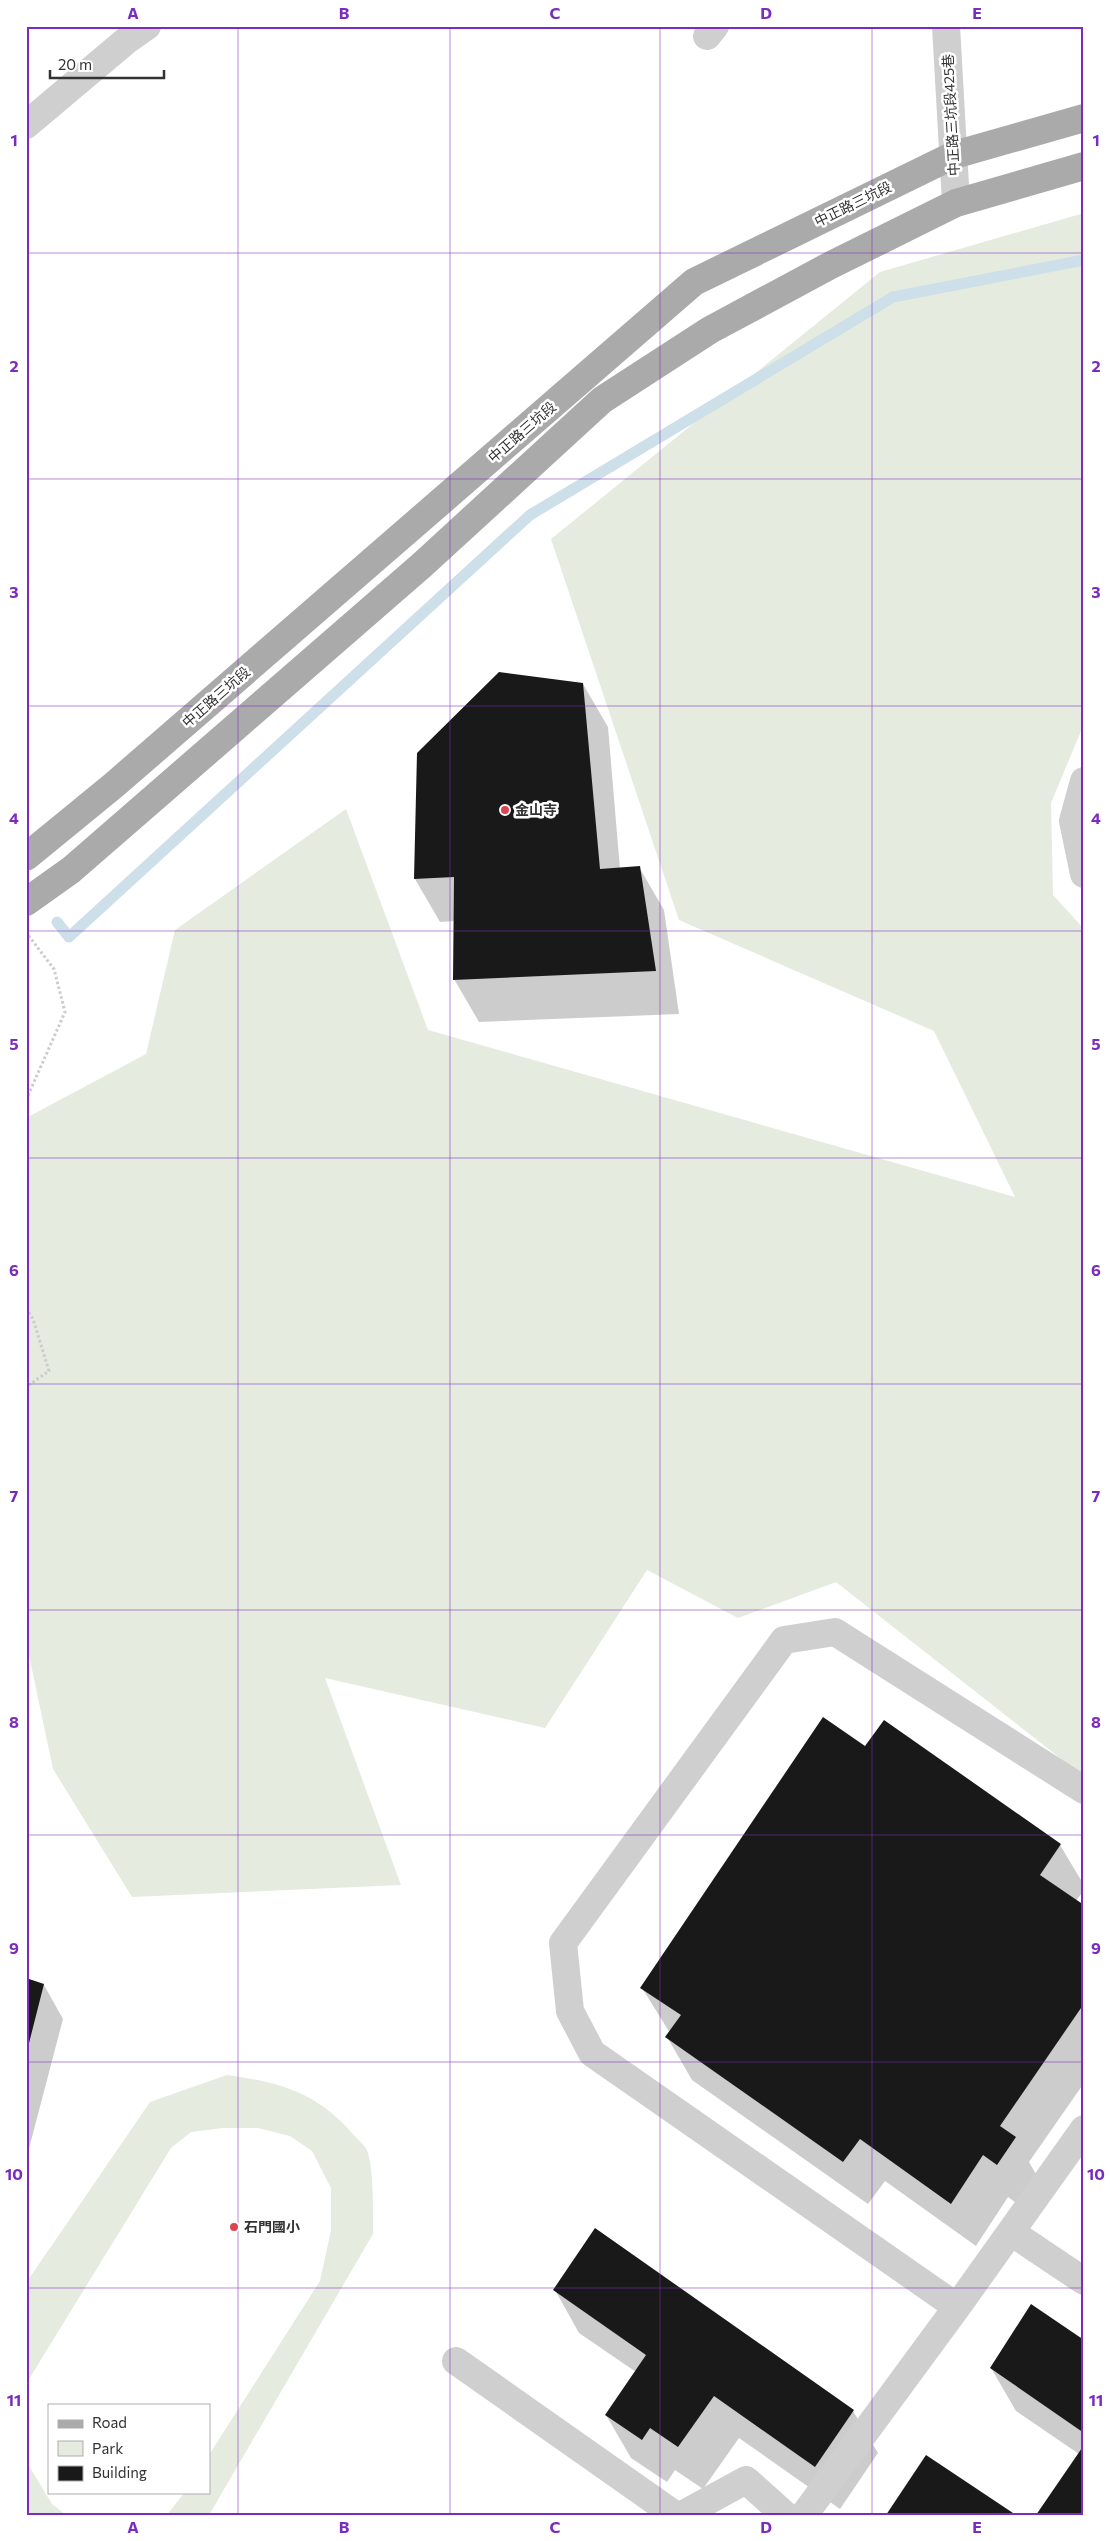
<svg xmlns="http://www.w3.org/2000/svg" width="1110" height="2541" font-family="Commissioner,'Noto Sans TC',sans-serif">
<rect width="100%" height="100%" fill="#fff"/>
<path fill="#e5ebdf" d="M 1084,213 L 1084,724 L 1051,803 L 1053,895 L 1084,929 L 1084,1777 L 836,1582 L 738,1618 L 647,1570 L 545,1728 L 325,1678 L 401,1885 L 132,1897 L 53,1769 L 26,1641 L 26,1118 L 146,1054 L 175,930 L 346,809 L 428,1030 L 1015,1197 L 934,1031 L 679,920 L 551,539 L 880,272 Z
M 227,2075 C 278,2082 316,2092 352,2133 C 356,2138 364,2144 367,2150 C 374,2169 373,2213 373,2234 L 209,2515 L 167,2515 L 185,2492 L 209,2492 L 209,2455 L 320,2281 L 331,2230 L 331,2188 L 312,2151 L 290,2136 L 258,2128 L 223,2128 L 191,2132 L 171,2148 L 26,2384 L 26,2283 L 150,2102 Z
M 26,2461 L 52,2504 L 66,2515 L 26,2515 Z"/>
<path fill="#0003" d="M 583,684 L 608,727 L 620,869 L 639,867 L 664,910 L 679,1014 L 479,1022 L 454,979 L 455,921 L 440,922 L 415,879 Z
M 866,1748 L 1060,1845 L 1084,1885 L 1084,1890 L 1076,1901 L 1084,1907 L 1084,2083 L 1029,2162 L 1040,2181 L 1022,2207 L 1008,2197 L 976,2246 L 885,2181 L 868,2204 L 692,2080 L 667,2037 L 670,2033 L 642,1988 Z
M 26,1980 L 44,1985 L 63,2019 L 26,2160 Z
M 555,2290 L 853,2411 L 878,2453 L 840,2509 L 739,2438 L 703,2489 L 675,2470 L 667,2482 L 631,2458 L 606,2415 L 636,2372 L 579,2333 Z
M 1084,2341 L 1084,2515 L 1079,2454 L 1016,2411 L 991,2368 Z"/>
<g fill="none" stroke-linecap="round" stroke-linejoin="round">
<path stroke="#cddfe9" stroke-width="11" d="M 57,922 L 69,937 L 530,515 L 893,297 L 1084,260"/>
</g>
<path fill="#191919" d="M 499,672 L 583,683 L 600,869 L 640,866 L 656,971 L 453,980 L 454,877 L 414,879 L 417,753 Z
M 823,1717 L 865,1746 L 884,1720 L 1061,1844 L 1040,1875 L 1084,1905 L 1084,2010 L 1081,2008 L 1000,2126 L 1016,2137 L 997,2165 L 983,2155 L 951,2204 L 860,2139 L 843,2162 L 665,2037 L 681,2015 L 640,1988 Z
M 26,1978 L 44,1984 L 27,2051 L 26,2051 Z
M 595,2228 L 854,2410 L 815,2467 L 714,2396 L 678,2447 L 650,2428 L 642,2440 L 605,2415 L 646,2355 L 553,2290 Z
M 1031,2304 L 1084,2340 L 1084,2433 L 990,2368 Z
M 1084,2445 L 1084,2515 L 1036,2515 Z
M 926,2455 L 1016,2515 L 886,2515 Z"/>
<g fill="none" stroke-linecap="round" stroke-linejoin="round">
<path stroke="#ccc" stroke-width="3" stroke-dasharray="2.5 2.5" stroke-linecap="butt" d="M 26,1100 L 65,1012 L 54,969 L 28,935
M 26,1308 L 33,1319 L 49,1371 L 26,1387"/>
<path stroke="#cfcfcf" stroke-width="28" d="M 946,26 L 956,203
M 707,36 L 715,26
M 26,125 L 127,40 L 147,26
M 1084,781 L 1073,821 L 1084,874
M 1011,2232 L 1084,2281
M 957,2307 L 592,2053 L 570,2011 L 563,1943 L 784,1640 L 835,1632 L 1084,1790
M 456,2361 L 675,2515
M 682,2515 L 746,2480 L 785,2515
M 804,2515 L 957,2307 L 1084,2129"/>
<path stroke="#aaa" stroke-width="28" d="M 26,857 L 114,785 L 694,282 L 954,155 L 1084,118
M 26,902 L 71,870 L 422,565 L 602,400 L 710,330 L 831,265 L 956,203 L 1084,166"/>
</g>
<path fill="none" stroke="#7b2cbf" stroke-width="1" stroke-opacity="0.55" d="M 238,26 L 238,2515M 450,26 L 450,2515M 660,26 L 660,2515M 872,26 L 872,2515M 26,253 L 1084,253M 26,479 L 1084,479M 26,706 L 1084,706M 26,931 L 1084,931M 26,1158 L 1084,1158M 26,1384 L 1084,1384M 26,1610 L 1084,1610M 26,1835 L 1084,1835M 26,2062 L 1084,2062M 26,2288 L 1084,2288"/>
<g fill="#d94550" stroke="#fff" stroke-width="2">
<circle cx="505" cy="810" r="5"/>
<circle cx="234" cy="2227" r="5"/>
</g>
<g text-anchor="middle" stroke-width="5" stroke-linejoin="round" paint-order="stroke">
<g font-size="14" fill="#323232" stroke="#fff">
<text transform="translate(951 115) rotate(-93)" y="5">中正路三坑段425巷</text>
<text transform="translate(853 204) rotate(-26)" y="5">中正路三坑段</text>
<text transform="translate(522 432) rotate(-41)" y="5">中正路三坑段</text>
<text transform="translate(216 697) rotate(-41)" y="5">中正路三坑段</text>
</g>
<g font-size="14" font-weight="bold" fill="#323232" stroke="#fff" text-anchor="start">
<text x="515" y="815">金山寺</text>
<text x="244" y="2232">石門國小</text>
</g>
</g>
<rect width="1110" height="2541" fill="none" stroke="#ffffff" stroke-width="55"/>
<rect x="48" y="2404" width="162" height="90" fill="#ffffff" stroke="#adadad"/>
<rect x="58" y="2420" width="25" height="8" fill="#aaaaaa" stroke="#adadad"/>
<text x="92" y="2428" font-size="15" fill="#323232">Road</text>
<rect x="58" y="2441" width="25" height="15" fill="#e5ebdf" stroke="#adadad"/>
<text x="92" y="2454" font-size="15" fill="#323232">Park</text>
<rect x="58" y="2466" width="25" height="15" fill="#191919" stroke="#adadad"/>
<text x="92" y="2478" font-size="15" fill="#323232">Building</text>
<path d="M50 70v8h114v-8" fill="none" stroke="#323232" stroke-width="2.5"/>
<text x="58" y="70" font-size="15" fill="#323232" stroke="#ffffff" stroke-width="4" paint-order="stroke">20 m</text>
<rect x="28" y="28" width="1054" height="2486" fill="none" stroke="#7b2cbf" stroke-width="2"/>
<g font-size="16" text-anchor="middle" font-weight="bold" fill="#7b2cbf">
<text x="133" y="19">A</text>
<text x="344" y="19">B</text>
<text x="555" y="19">C</text>
<text x="766" y="19">D</text>
<text x="977" y="19">E</text>
<text x="14" y="146">1</text>
<text x="1096" y="146">1</text>
<text x="14" y="372">2</text>
<text x="1096" y="372">2</text>
<text x="14" y="598">3</text>
<text x="1096" y="598">3</text>
<text x="14" y="824">4</text>
<text x="1096" y="824">4</text>
<text x="14" y="1050">5</text>
<text x="1096" y="1050">5</text>
<text x="14" y="1276">6</text>
<text x="1096" y="1276">6</text>
<text x="14" y="1502">7</text>
<text x="1096" y="1502">7</text>
<text x="14" y="1728">8</text>
<text x="1096" y="1728">8</text>
<text x="14" y="1954">9</text>
<text x="1096" y="1954">9</text>
<text x="14" y="2180">10</text>
<text x="1096" y="2180">10</text>
<text x="14" y="2406">11</text>
<text x="1096" y="2406">11</text>
<text x="133" y="2533">A</text>
<text x="344" y="2533">B</text>
<text x="555" y="2533">C</text>
<text x="766" y="2533">D</text>
<text x="977" y="2533">E</text>
</g>
</svg>
